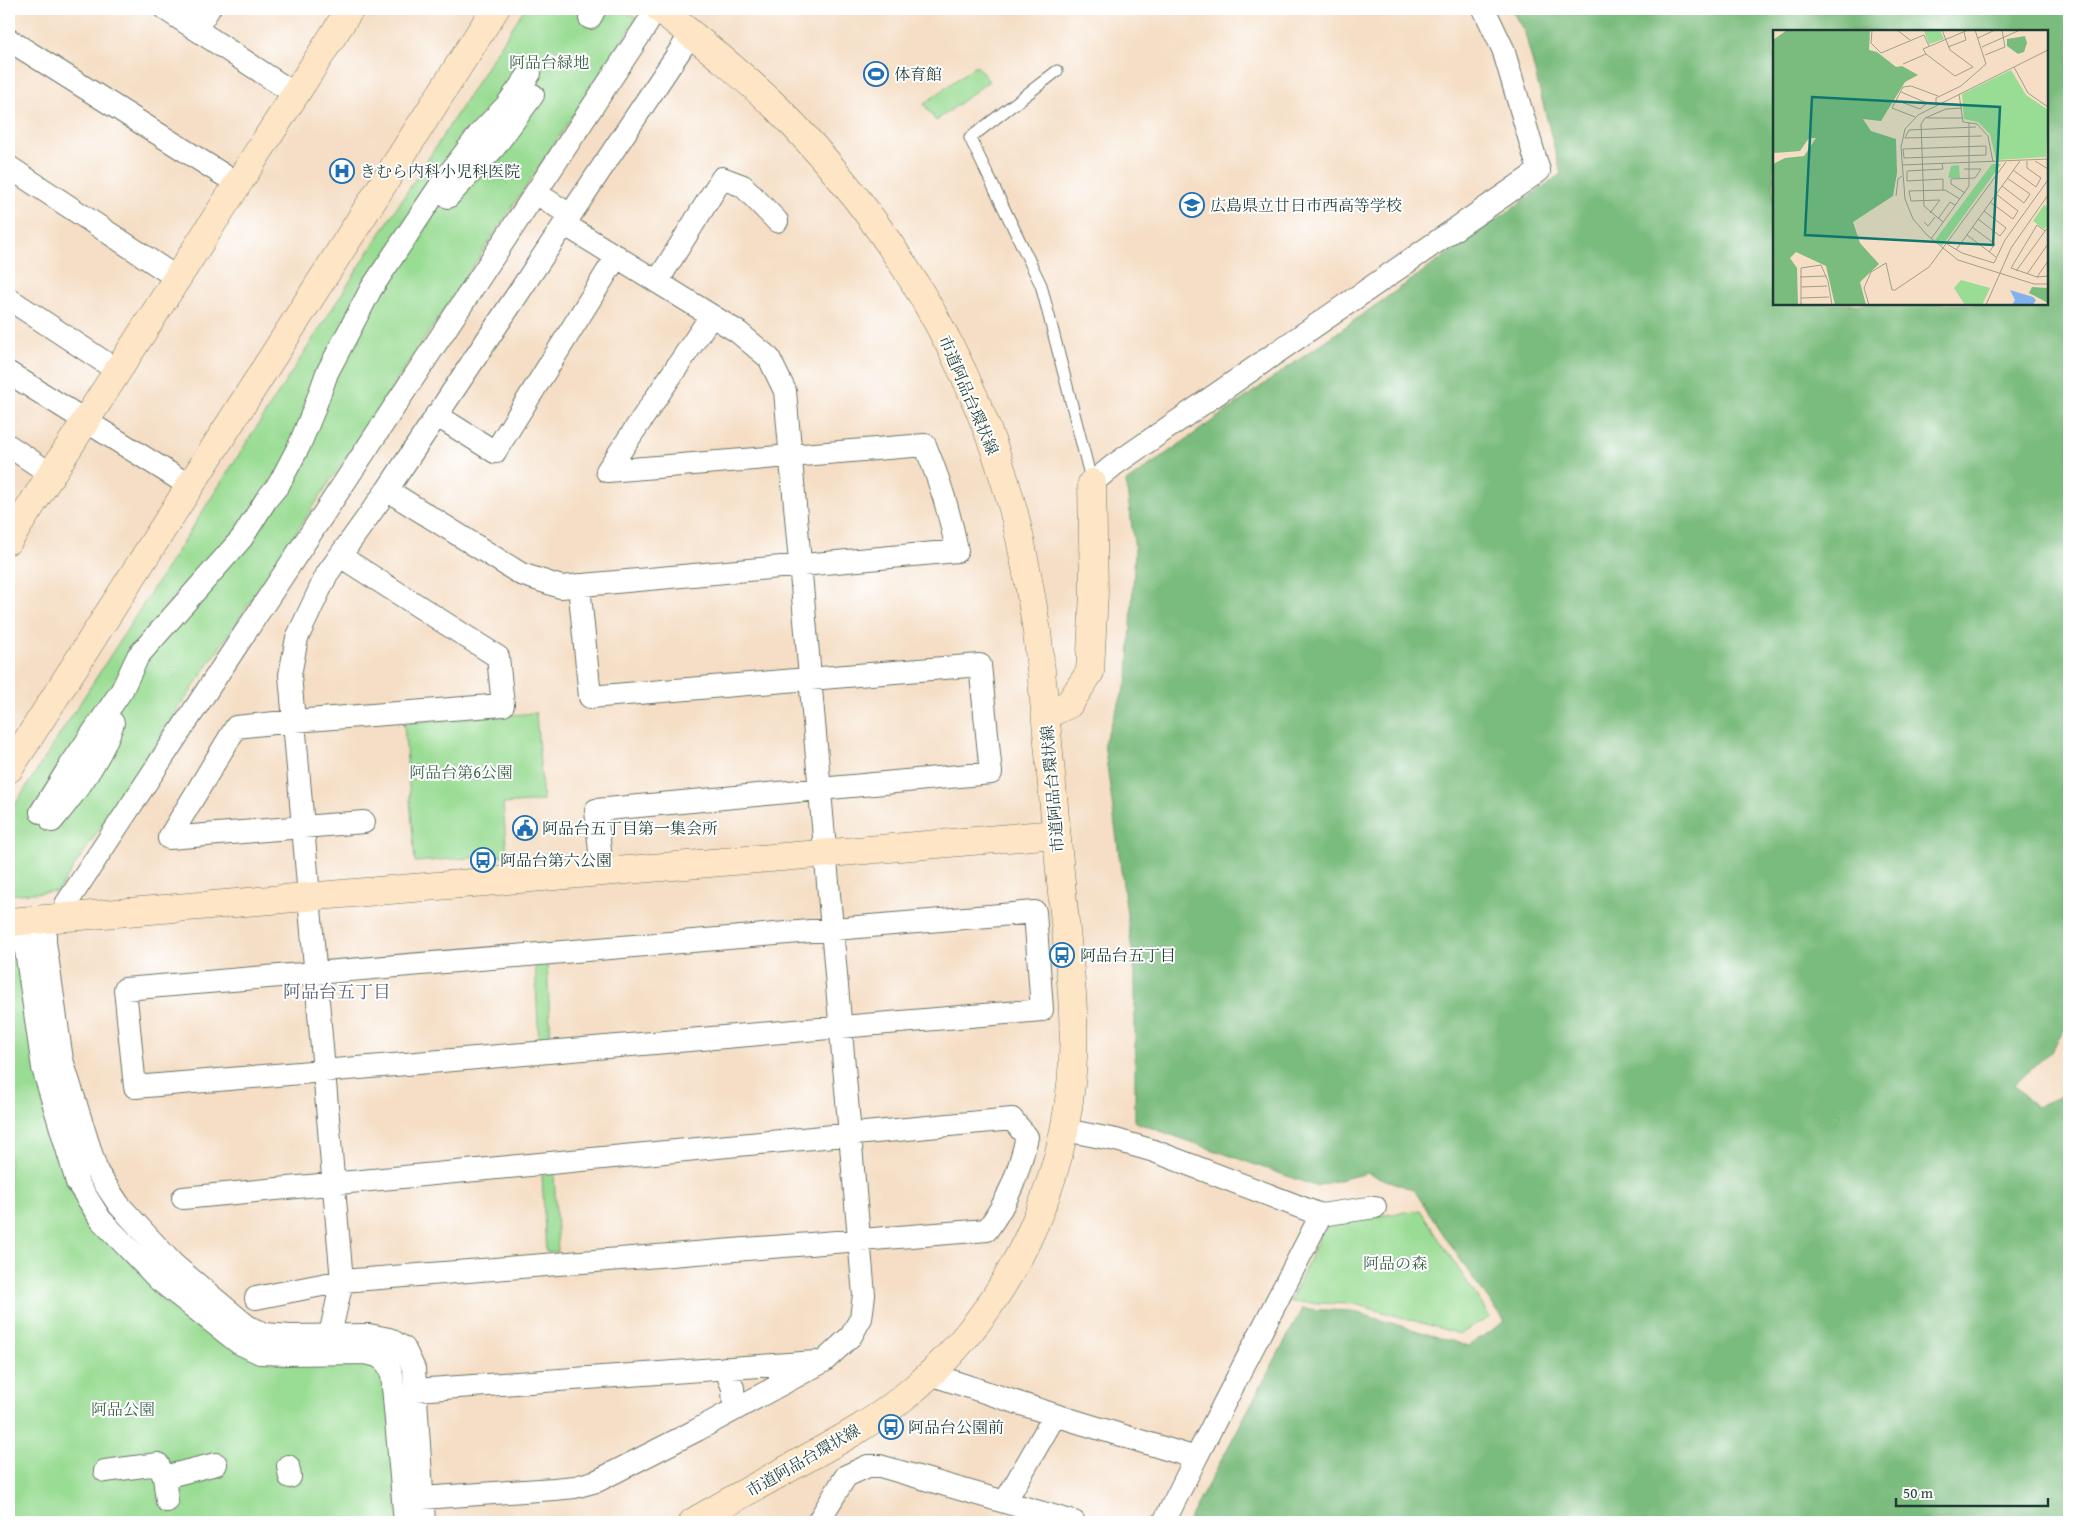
<svg xmlns="http://www.w3.org/2000/svg" width="2078" height="1531" font-family="'Gentium Book Plus','Noto Serif JP',serif">
<rect width="100%" height="100%" fill="#fff"/>
<filter id="ink" filterUnits="userSpaceOnUse"><feTurbulence type="fractalNoise" baseFrequency=".02" numOctaves="2"/><feDisplacementMap in="SourceGraphic" scale="10" xChannelSelector="R" yChannelSelector="G"/><feConvolveMatrix kernelMatrix="1 2 1 2 8 2 1 2 1" color-interpolation-filters="sRGB"/></filter>
<filter id="wash" filterUnits="userSpaceOnUse"><feTurbulence type="fractalNoise" baseFrequency=".0096" numOctaves="4" result="noise"/><feDisplacementMap in="SourceGraphic" scale="20" xChannelSelector="R" yChannelSelector="G"/><feGaussianBlur stdDeviation="1.12" result="paint"/><feColorMatrix in="noise" values="0 0 0 0 0 0 0 0 0 0 0 0 0 0 0 0 0 1.4 0 .05"/><feComposite in="paint" operator="in"/></filter>
<g filter="url(#wash)">
<rect width="100%" height="100%" fill="#f5dec5"/>
<path fill="#99dc93" stroke="#5c8c64" d="M 524,9 L 624,9 L 637,19 L 58,891 L 9,895 L 9,814 Z
M 976,65 L 989,81 L 936,121 L 924,104 Z
M 536,713 L 543,801 L 503,804 L 507,855 L 415,862 L 404,723 Z
M 9,939 L 15,939 L 68,1184 L 154,1288 L 372,1364 L 387,1377 L 398,1522 L 9,1522 Z
M 547,964 L 551,1042 L 539,1043 L 535,965 Z
M 554,1174 L 558,1252 L 546,1252 L 542,1175 Z
M 1420,1210 L 1490,1317 L 1460,1334 L 1355,1304 L 1290,1302 L 1326,1223 Z"/>
<path fill="#7abc7d" stroke="#4c7c58" fill-rule="evenodd" d="M 1511,9 L 2069,9 L 2069,1023 L 2051,1051 L 2014,1085 L 2036,1107 L 2069,1092 L 2069,1522 L 1188,1522 L 1302,1309 L 1351,1311 L 1468,1346 L 1505,1321 L 1476,1283 L 1414,1190 L 1367,1173 L 1315,1186 L 1135,1122 L 1135,974 L 1104,743 L 1128,679 L 1135,550 L 1126,482 L 1561,174 L 1525,33 ZM 1774,31 L 2047,31 L 2047,304 L 1774,304 Z"/>
</g>
<g filter="url(#ink)">
<g fill="none" stroke-linecap="round" stroke-linejoin="round">
<defs>
<path id="lane" d="M 1057,71 L 970,138 L 1041,285 L 1092,483"/>
<path id="street" d="M 165,9 L 295,94
M 590,18 L 595,9
M 196,29 L 209,9
M 9,40 L 238,184
M 9,167 L 177,278
M 536,193 L 570,215
M 448,197 L 494,148 L 533,95
M 657,282 L 722,178 L 743,186 L 777,221
M 9,299 L 118,371
M 9,373 L 190,486
M 436,415 L 495,452 L 617,256
M 9,446 L 51,474
M 607,471 L 711,316
M 1092,483 L 1114,465 L 1539,171 L 1503,49 L 1484,9
M 387,490 L 521,574 L 561,587 L 957,551 C 950,512 940,481 925,445 L 607,471
M 579,585 L 590,697 L 980,665 L 991,773 L 596,810 L 602,872
M 41,812 L 70,766 L 122,690 L 138,656 L 242,538 L 266,500 L 279,484 L 299,446 L 313,412 L 327,373 L 371,289 L 441,184 L 480,133 L 506,106 L 530,73
M 52,821 C 76,792 101,759 113,723
M 169,838 L 236,727 L 294,721 L 503,705 L 498,657 L 340,556
M 169,838 L 364,822
M 66,904 L 647,24
M 1035,912 L 1042,1010 L 135,1087 L 125,989 Z
M 45,919 L 45,942 L 62,1060 L 97,1172 L 119,1205 L 173,1264 L 247,1326 L 265,1334 L 290,1336 L 369,1335 L 389,1339 L 404,1348 L 414,1369 L 424,1522
M 9,931 L 23,930 L 43,1068 L 77,1182 L 101,1220 L 159,1280 L 239,1343 L 260,1353 L 287,1354 L 365,1353 L 378,1356 L 387,1363 L 392,1375 L 405,1522
M 1065,1130 L 1116,1140 L 1154,1151 L 1321,1215 L 1196,1458
M 183,1198 L 1012,1119 L 1027,1137 C 1018,1174 1010,1198 987,1230 L 342,1281 L 256,1298
M 1321,1215 L 1375,1207
M 330,1335 L 342,1281 L 290,675 L 297,638 L 327,574 L 387,490 L 691,34
M 725,1368 L 733,1388 L 734,1410
M 930,1374 L 1055,1415 L 1196,1458 L 1164,1522
M 415,1390 L 816,1362
M 288,1466 L 290,1477
M 105,1471 L 158,1464 L 164,1477 L 167,1501
M 164,1477 L 216,1464
M 422,1498 L 554,1489 L 575,1487 L 597,1481 L 697,1430 L 824,1361 L 851,1336 L 861,1318 L 864,1295 L 785,391 L 769,358 L 738,332 L 564,224
M 1005,1502 L 1055,1415
M 818,1522 L 846,1476 L 868,1466 L 880,1466 L 1074,1522"/>
<path id="secondary" d="M 660,9 C 700,41 741,73 778,109 C 889,221 976,364 1015,517 C 1024,555 1031,593 1037,632 C 1046,715 1053,799 1061,882 C 1066,940 1076,1000 1073,1058 C 1067,1188 1006,1315 904,1397 C 875,1421 842,1439 809,1457 C 770,1479 731,1500 693,1522
M 9,540 L 350,9
M 1046,715 L 1069,704 L 1090,672 L 1094,592 L 1092,483
M 9,769 L 495,9
M 9,922 L 1056,834"/>
</defs>
<use href="#lane" stroke="#6a7567" stroke-width="13"/>
<use href="#street" stroke="#6a7567" stroke-width="24"/>
<use href="#secondary" stroke="#6a7567" stroke-width="29"/>
<use href="#lane" stroke="#fff" stroke-width="11"/>
<use href="#street" stroke="#fff" stroke-width="22"/>
<use href="#secondary" stroke="#fde5c5" stroke-width="28"/>
</g>
</g>
<defs>
<symbol id="stadium-ring" viewBox="-11 -11 22 22"><circle r="9.5" fill="#fff" stroke="#1f6fb2" stroke-width="1.5"/><path d="M0-5a6.5 5 0 1 0 0 10a6.5 5 0 1 0 0-10ZM-3.5-1.8h7v3.6h-7Z" fill="#1f6fb2"/></symbol>
<symbol id="hospital-ring" viewBox="-11 -11 22 22"><circle r="9.5" fill="#fff" stroke="#1f6fb2" stroke-width="1.5"/><path d="M-5-5h3v3.5h4V-5h3V5h-3V1.5h-4V5h-3Z" fill="#1f6fb2"/></symbol>
<symbol id="school-ring" viewBox="-11 -11 22 22"><circle r="9.5" fill="#fff" stroke="#1f6fb2" stroke-width="1.5"/><path d="M0-5L7-2L0 1L-7-2ZM-4 1L0 2.5L4 1V4Q0 6-4 4Z" fill="#1f6fb2"/></symbol>
<symbol id="civic-ring" viewBox="-11 -11 22 22"><circle r="9.5" fill="#fff" stroke="#1f6fb2" stroke-width="1.5"/><path d="M-.6-6.5H3V-4.5H.6V-3L4-1V1h2V6H-6V1h2V-1L-.6-3ZM-1.2 2.5V6h2.4V2.5Z" fill="#1f6fb2"/></symbol>
<symbol id="bus-ring" viewBox="-11 -11 22 22"><circle r="9.5" fill="#fff" stroke="#1f6fb2" stroke-width="1.5"/><path d="M-5-6H5V4H4V6H2V4H-2V6H-4V4H-5ZM-3.5-4V0h7V-4ZM-3.5 1.2v1.5H-2V1.2ZM2 1.2v1.5H3.5V1.2Z" fill="#1f6fb2"/></symbol>
</defs>
<g fill-rule="evenodd">
<use href="#stadium-ring" x="862" y="60" width="28" height="28"/>
<use href="#hospital-ring" x="328" y="157" width="28" height="28"/>
<use href="#school-ring" x="1178" y="191" width="28" height="28"/>
<use href="#civic-ring" x="511" y="814" width="28" height="28"/>
<use href="#bus-ring" x="469" y="846" width="28" height="28"/>
<use href="#bus-ring" x="1048" y="941" width="28" height="28"/>
<use href="#bus-ring" x="877" y="1413" width="28" height="28"/>
</g>
<g text-anchor="middle" stroke-width="4" stroke-linejoin="round" paint-order="stroke">
<g font-size="16" fill="#3e654c" stroke="#fff">
<text x="549" y="68">阿品台緑地</text>
<text x="461" y="778">阿品台第6公園</text>
<text x="1395" y="1269">阿品の森</text>
<text x="123" y="1415">阿品公園</text>
</g>
<g font-size="16" fill="#1f3d34" stroke="#fff" text-anchor="start">
<text x="894" y="80">体育館</text>
<text x="360" y="177">きむら内科小児科医院</text>
<text x="1210" y="211">広島県立廿日市西高等学校</text>
<text x="542" y="834">阿品台五丁目第一集会所</text>
<text x="500" y="866">阿品台第六公園</text>
<text x="1080" y="961">阿品台五丁目</text>
<text x="908" y="1433">阿品台公園前</text>
</g>
<g font-size="16" fill="#1f3d34" stroke="#fff">
<text transform="translate(969 395) rotate(67)" y="6">市道阿品台環状線</text>
<text transform="translate(1052 789) rotate(-95)" y="6">市道阿品台環状線</text>
<text transform="translate(803 1460) rotate(-30)" y="6">市道阿品台環状線</text>
</g>
<g font-size="18" fill="#5e6474" stroke="#fff">
<text x="337" y="998">阿品台五丁目</text>
</g>
</g>
<g transform="translate(1773 30)">
<rect width="275" height="275" fill="#f5dec5"/>
<path d="M 167,0 L 171,9 L 156,14 L 151,1 ZM 238,40 L 253,65 L 275,80 L 273,127 L 223,130 L 217,104 L 205,92 L 191,89 L 189,64 ZM 219,134 L 228,134 L 169,216 L 162,210 ZM 186,135 L 187,148 L 175,148 L 178,136 ZM 271,175 L 275,177 L 275,195 L 271,199 L 260,191 ZM 188,250 L 217,258 L 209,275 L 192,275 L 181,258 Z" fill="#99dc93"/>
<path d="M 14,0 L 97,0 L 96,20 L 104,22 L 123,37 L 129,36 L 145,45 L 132,52 L 108,91 L 90,89 L 98,101 L 123,109 L 124,143 L 120,166 L 80,192 L 87,213 L 106,234 L 87,252 L 93,275 L 62,275 L 53,236 L 23,222 L 17,228 L 24,238 L 25,275 L 0,275 L 0,134 L 12,128 L 31,126 L 43,108 L 36,108 L 27,121 L 0,123 L 0,10 ZM 252,6 L 254,13 L 251,22 L 245,24 L 234,16 L 234,9 ZM 259,257 L 275,258 L 275,273 L 256,263 Z" fill="#7abc7d"/>
<path d="M 237,260 L 260,267 L 263,270 L 260,275 L 239,275 L 242,270 Z" fill="#82b3ee"/>
<path fill="none" stroke="#9f9e8b" stroke-width="1" d="M 99,0 L 98,13 L 108,23 L 151,5 L 156,16M 124,0 L 137,10M 205,8 L 222,0M 175,17 L 193,10 L 191,2M 209,17 L 247,0M 275,20 L 145,85 L 132,99 L 128,117 L 132,169 L 140,189 L 154,205 L 185,230 L 261,254 L 275,254M 153,24 L 150,19 L 195,0M 212,25 L 232,17 L 229,0M 130,34 L 153,24 L 182,46 L 200,37 L 177,20 L 169,0M 241,37 L 255,63 L 275,77M 186,64 L 190,92 L 204,94 L 215,106 L 220,132M 123,70 L 147,79 L 154,73 L 128,62M 163,75 L 163,68 L 188,56 L 213,34 L 202,0M 142,87 L 119,78 L 130,57 L 138,56 L 165,66M 154,88 L 189,88M 203,97 L 136,100 L 132,108 L 209,106M 213,116 L 213,125 L 131,128 L 130,119 ZM 262,131 L 275,139M 169,134 L 170,139 L 134,141 L 134,151 L 170,149 L 170,160M 129,135 L 275,129M 191,139 L 208,139M 240,140 L 263,157 L 268,148 L 254,138 L 254,131M 229,156 L 251,173 L 257,164 L 234,148M 192,163 L 178,154 L 178,149 L 202,148 L 208,139M 123,166 L 125,149 L 129,146M 167,170 L 138,171 L 136,161 L 172,160 L 187,169M 217,172 L 240,189 L 245,181 L 223,164M 157,183 L 167,170M 165,189 L 177,172 L 182,175M 205,189 L 227,206 L 233,198 L 211,181M 151,192 L 155,196 L 162,187M 170,192 L 151,176 L 148,94 L 152,88 L 173,79 L 189,78M 199,197 L 222,214 L 216,222M 272,201 L 264,195 L 238,238 L 264,247 L 275,246M 194,205 L 223,227M 158,209 L 196,156 L 196,93M 174,214 L 189,223 L 221,233 L 232,210 L 275,150M 183,220 L 247,131M 243,241 L 275,197M 254,244 L 275,214M 27,247 L 53,246M 264,247 L 275,231M 28,257 L 54,256M 28,268 L 56,267M 28,275 L 28,238 L 48,235 L 55,251 L 59,275M 96,275 L 91,258 L 98,242 L 113,233 L 119,260 L 122,260 L 156,237 L 233,132M 213,275 L 238,218 L 275,165"/>
<path fill="#0f766e" fill-opacity="0.15" stroke="#0f766e" stroke-width="2.5" d="M 39,67 L 227,77 L 220,215 L 32,205 Z"/>
<rect width="275" height="275" fill="none" stroke="#1f3d34" stroke-width="2.5"/>
</g>
<rect width="2078" height="1531" fill="none" stroke="#fff" stroke-width="30"/>
<path d="M1896 1498v8h152v-8" fill="none" stroke="#1f3d34" stroke-width="2.5"/>
<text x="1903" y="1498" font-size="15" fill="#1f3d34" stroke="#ffffff" stroke-width="4" paint-order="stroke">50 m</text>
</svg>
